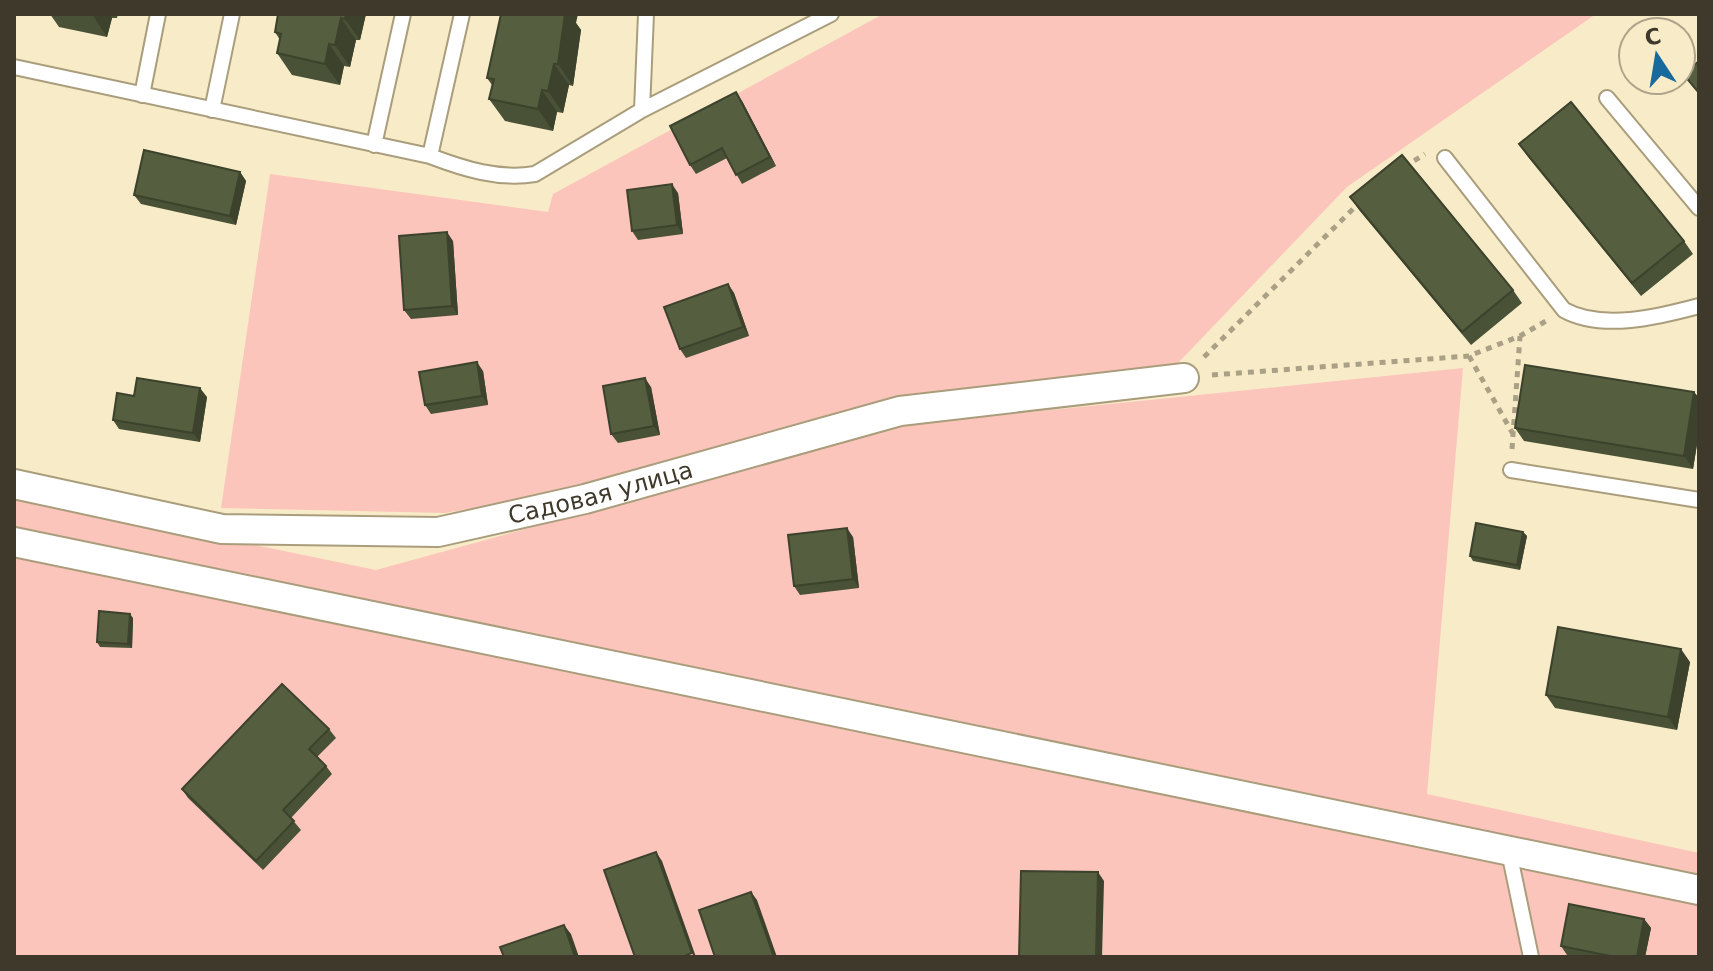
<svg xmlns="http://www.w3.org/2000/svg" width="1713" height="971" font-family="'DejaVu Sans',sans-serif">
<rect width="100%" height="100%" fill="#f8ecc8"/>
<path fill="#fcc5bb" d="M 883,14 L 1596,14 L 1347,187 L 1178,363 L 892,401 L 588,488 L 445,513 L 221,508 L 270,174 L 548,212 L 553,194 Z
M 1463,368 L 1427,794 L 1699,853 L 1699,957 L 14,957 L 14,495 L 376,570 L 903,425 Z"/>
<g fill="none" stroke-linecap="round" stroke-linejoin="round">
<defs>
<path id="service" d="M 14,67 L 430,156 L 462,14
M 142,95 L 158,14
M 1607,98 L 1699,208
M 212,110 L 232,14
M 642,110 L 646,14
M 374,145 L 403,14
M 430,156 C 464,169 499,180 535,174 L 642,110 L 831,14
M 1445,158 L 1564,310 C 1602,331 1658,317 1699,306
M 1511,470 L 1699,500
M 1509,852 L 1531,957"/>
<g id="minor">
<path id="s1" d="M 14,484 L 222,529 L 438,532 L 585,499 L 900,411 L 1184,378"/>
<path d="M 14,542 L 1699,890"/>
</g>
</defs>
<use href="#service" stroke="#a99d7c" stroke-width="18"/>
<use href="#minor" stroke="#a99d7c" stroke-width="32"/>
<path stroke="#a9a085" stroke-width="5" stroke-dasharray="6 6" stroke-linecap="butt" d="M 1404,167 L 1425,154
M 1469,356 L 1513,434
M 1204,357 L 1359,203
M 1212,375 L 1469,356 L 1520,336 L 1546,321
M 1512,449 L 1520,336"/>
<use href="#service" stroke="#fff" stroke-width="14"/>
<use href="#minor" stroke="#fff" stroke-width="28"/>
</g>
<path fill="#495136" d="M 50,14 L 118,14 L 117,18 L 112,18 L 107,37 L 59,27 Z
M 278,14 L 366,14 L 360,40 L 356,40 L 350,67 L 344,66 L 340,85 L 292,75 L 277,53 L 280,40 L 275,32 Z
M 576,23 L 581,30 L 573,86 L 569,85 L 563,113 L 557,112 L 553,131 L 505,121 L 489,99 L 492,85 L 487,78 Z
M 742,101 L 776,166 L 742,184 L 727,158 L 696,174 L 690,165 Z
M 1519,144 L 1684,241 L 1693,254 L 1641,296 L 1528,157 Z
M 240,172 L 246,181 L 236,225 L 141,204 L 134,195 Z
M 678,193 L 683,234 L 638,240 L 632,231 Z
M 1350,197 L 1513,290 L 1522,303 L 1471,345 L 1359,210 Z
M 453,241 L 458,315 L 411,319 L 404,310 Z
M 728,284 L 734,293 L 749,336 L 686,358 L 680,349 Z
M 483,371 L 488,405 L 431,414 L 425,405 Z
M 651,387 L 660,435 L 618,443 L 611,434 Z
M 1694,392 L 1699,398 L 1699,432 L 1693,469 L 1524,441 L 1515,428 Z
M 134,396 L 207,397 L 200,442 L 119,429 L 113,420 Z
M 1523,532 L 1527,536 L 1520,570 L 1473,561 L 1470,556 Z
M 853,537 L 859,588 L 800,595 L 794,586 Z
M 133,618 L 132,648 L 100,647 L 97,642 Z
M 1690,662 L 1677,730 L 1555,708 L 1546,695 Z
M 329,729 L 336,738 L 317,757 L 326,766 L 332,774 L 291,818 L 301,830 L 263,870 L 188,798 L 182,789 Z
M 1644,919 L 1651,928 L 1645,957 L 1576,957 L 1567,955 L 1561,946 Z"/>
<path fill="#3c422c" d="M 92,14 L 109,14 L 112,18 L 107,37 Z
M 346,14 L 366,14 L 360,40 L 345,19 Z
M 565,14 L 578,14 L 576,23 L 581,30 L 573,86 L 558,64 Z
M 341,18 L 356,40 L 350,67 L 335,45 Z
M 329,44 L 344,66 L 340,85 L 325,64 Z
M 554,64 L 569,85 L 563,113 L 548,91 Z
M 542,90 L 557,112 L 553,131 L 538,109 Z
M 736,92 L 742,101 L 776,166 L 770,157 Z
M 240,172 L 246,181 L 236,225 L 230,216 Z
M 672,184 L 678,193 L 683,234 L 677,225 Z
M 447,232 L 453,241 L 458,315 L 452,306 Z
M 728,284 L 734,293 L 749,336 L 743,327 Z
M 477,362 L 483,371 L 488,405 L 482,396 Z
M 645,378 L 651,387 L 660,435 L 654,426 Z
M 200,388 L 207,397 L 200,442 L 193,433 Z
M 1694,392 L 1699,398 L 1699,432 L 1693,469 L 1684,456 Z
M 847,528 L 853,537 L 859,588 L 853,579 Z
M 1523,532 L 1527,536 L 1520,570 L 1517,565 Z
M 130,614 L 133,618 L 132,648 L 128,644 Z
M 1681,649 L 1690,662 L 1677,730 L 1668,717 Z
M 656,852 L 662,861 L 696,957 L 694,957 L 692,953 Z
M 1098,872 L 1104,881 L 1102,957 L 1096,957 Z
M 751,892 L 757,900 L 777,957 L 774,957 Z
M 1644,919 L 1651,928 L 1645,957 L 1637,957 Z
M 564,925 L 571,934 L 579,957 L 575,957 Z"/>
<path fill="#555e3f" stroke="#3c422c" stroke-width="2" d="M 278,14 L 346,14 L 345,19 L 341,18 L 335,45 L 329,44 L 325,64 L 277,53 L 281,34 L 275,32 Z
M 501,14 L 565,14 L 558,64 L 554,64 L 548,91 L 542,90 L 538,109 L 489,99 L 494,79 L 487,78 Z
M 1699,61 L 1699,93 L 1683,74 Z
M 736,92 L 770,157 L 736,175 L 722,148 L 690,165 L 670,126 Z
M 1571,102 L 1684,241 L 1632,283 L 1519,144 Z
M 144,150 L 240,172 L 230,216 L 134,195 Z
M 1402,155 L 1513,290 L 1462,332 L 1350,197 Z
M 672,184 L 677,225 L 632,231 L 627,190 Z
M 447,232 L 452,306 L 404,310 L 399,236 Z
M 728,284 L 743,327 L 680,349 L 664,307 Z
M 477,362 L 482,396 L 425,405 L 419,372 Z
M 1525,365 L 1694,392 L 1684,456 L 1515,428 Z
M 137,378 L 200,388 L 193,433 L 113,420 L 117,393 L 134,396 Z
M 645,378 L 654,426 L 611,434 L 603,386 Z
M 1476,523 L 1523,532 L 1517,565 L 1470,556 Z
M 847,528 L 853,579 L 794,586 L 788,535 Z
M 99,611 L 130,614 L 128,644 L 97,642 Z
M 1558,627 L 1681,649 L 1668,717 L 1546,695 Z
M 282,684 L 329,729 L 309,749 L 326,766 L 283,810 L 294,821 L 256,861 L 182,789 Z
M 656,852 L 692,953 L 682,957 L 635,957 L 604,870 Z
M 1021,871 L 1098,872 L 1096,957 L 1019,957 Z
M 751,892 L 774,957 L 715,957 L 699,910 Z
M 1569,904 L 1644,919 L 1637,957 L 1615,957 L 1561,946 Z
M 564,925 L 575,957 L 504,957 L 500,947 Z"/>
<g text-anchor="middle" stroke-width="8" stroke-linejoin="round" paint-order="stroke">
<g font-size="24" fill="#3e392a" stroke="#f8ecc8">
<text dy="8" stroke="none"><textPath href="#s1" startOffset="596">Садовая улица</textPath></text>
</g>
</g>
<rect width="1713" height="971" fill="none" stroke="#3e392a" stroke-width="32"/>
<g transform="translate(1657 56) rotate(348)"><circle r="38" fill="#f8ecc8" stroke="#aea489" stroke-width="2"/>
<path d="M0-6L14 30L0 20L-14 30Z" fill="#196a9c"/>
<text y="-12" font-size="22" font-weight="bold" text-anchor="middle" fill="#3e392a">С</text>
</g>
</svg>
